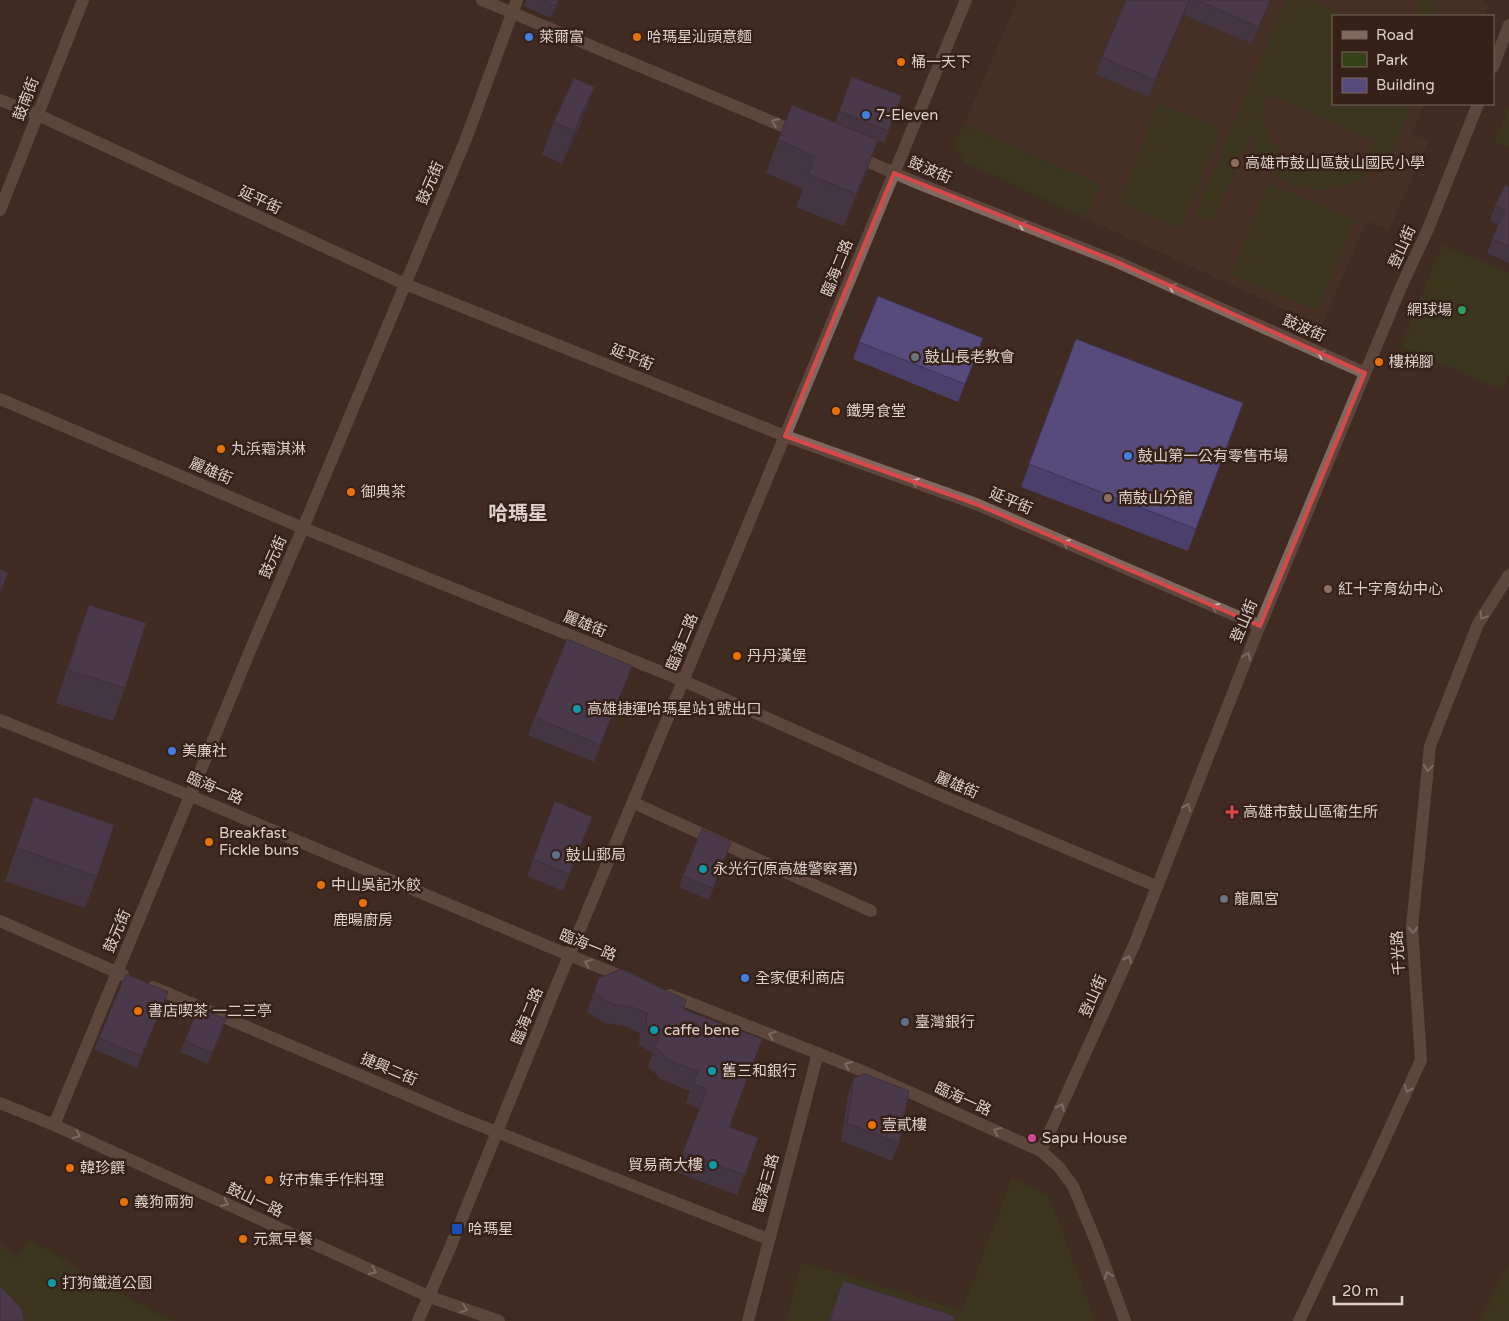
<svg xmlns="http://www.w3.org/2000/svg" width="1509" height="1321" font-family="'Varela Round','Noto Sans TC',sans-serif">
<rect width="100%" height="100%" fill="#402b22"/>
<path fill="#4e3327" d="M 1018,0 L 1483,0 L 1488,7 L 1484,16 L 1333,16 L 1333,104 L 1425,104 L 1411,134 L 1429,140 L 1389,230 L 1367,221 L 1321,326 L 1085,218 L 1101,185 L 964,124 Z"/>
<path fill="#354219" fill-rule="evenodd" d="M 1286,0 L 1311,0 L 1347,16 L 1333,16 L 1333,104 L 1411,104 C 1406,116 1394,152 1387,160 C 1353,197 1290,202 1259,159 C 1254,152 1254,141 1252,133 L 1212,221 L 1195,215 ZM 1267,94 L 1375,140 C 1374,146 1369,150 1364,155 C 1348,170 1319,175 1299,165 C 1273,153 1256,121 1267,94 Z
M 1415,0 L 1433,0 L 1436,16 L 1420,16 Z
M 1158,104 L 1221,128 L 1182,228 L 1120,203 Z
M 1509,108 L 1509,147 L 1495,142 Z
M 964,124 L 1101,185 L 1085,218 L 964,162 L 955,145 Z
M 1268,184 L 1355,220 L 1317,310 L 1231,275 Z
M 1442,245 L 1509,273 L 1509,374 L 1503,390 L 1401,347 Z
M 1012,1178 L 1049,1196 L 1095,1321 L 786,1321 L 802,1262 L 962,1311 Z
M 30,1240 L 155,1313 L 174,1321 L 13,1321 L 0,1309 L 0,1244 L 16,1257 Z
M 1509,1263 L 1509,1321 L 1480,1321 Z"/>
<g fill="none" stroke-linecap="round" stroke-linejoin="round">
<path stroke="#81685e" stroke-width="12" d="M 482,0 L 799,133
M 1493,67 L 1509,25
M 0,100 L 38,115 L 405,284 L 785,436 L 976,504 L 1260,626
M 855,156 L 922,185 L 1115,261 L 1365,373
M 0,210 L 83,0
M 0,399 L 303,528 L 684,681 L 931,791 L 1156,886
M 0,720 L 191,796 L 571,956 L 629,979
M 634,803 L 871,911
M 0,921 L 123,975
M 153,987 L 461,1118 L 768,1239
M 670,995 L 860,1070 L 1041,1151 L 1059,1167 L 1073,1186 L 1097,1244 L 1125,1321
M 0,1103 L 54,1125 L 430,1297
M 54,1125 L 252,646 L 303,528 L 466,139 L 517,0
M 1041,1151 L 1135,943 L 1251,647 L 1401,287 L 1428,229 L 1478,104
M 748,1321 L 818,1053
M 1299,1321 L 1373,1165 L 1421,1060 L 1412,927 L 1430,746 L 1478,624 L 1509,575"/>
<path stroke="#81685e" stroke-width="12" d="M 430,1297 L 499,1321
M 418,1321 L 450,1248 L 553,994 L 966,0"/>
</g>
<path fill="#4b406b" d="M 526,0 L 559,0 L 551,18 L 524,6 Z
M 1126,0 L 1271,0 L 1252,44 L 1184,15 L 1149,97 L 1096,74 L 1102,57 Z
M 852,77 L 902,96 L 884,143 L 856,131 L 866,173 L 844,226 L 796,207 L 803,189 L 766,173 L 778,140 L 835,123 Z
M 594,87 L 583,120 L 562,164 L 542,154 L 554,122 Z
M 1509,187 L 1509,263 L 1487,253 L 1498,224 L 1490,221 L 1495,206 Z
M 983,338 L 958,402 L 853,359 L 859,342 Z
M 1076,339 L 1235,426 L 1188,551 L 1021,487 Z
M 89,605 L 125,688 L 113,721 L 56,703 L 77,638 Z
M 632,666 L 594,762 L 528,735 L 535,717 Z
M 34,797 L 97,876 L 85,908 L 5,881 Z
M 592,817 L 563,891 L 527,876 L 533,859 Z
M 731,842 L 709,900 L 679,887 L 683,876 Z
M 599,978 L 683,1009 L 729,1127 L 758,1138 L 737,1195 L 676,1172 L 700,1109 L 686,1103 L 690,1091 L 658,1078 L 658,1076 L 648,1067 L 653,1053 L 639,1045 L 640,1033 L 625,1026 L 605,1023 L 587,1012 Z
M 168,992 L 137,1068 L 94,1049 L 99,1038 Z
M 222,1031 L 208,1064 L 180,1052 L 185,1041 Z
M 854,1078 L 899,1143 L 892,1161 L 841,1141 L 848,1095 Z
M 843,1281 L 953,1321 L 829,1321 Z"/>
<path fill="#3d3457" d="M 1189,0 L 1184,15 L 1149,97 L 1155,80 Z
M 1270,0 L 1271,0 L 1252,44 L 1259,27 Z
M 594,87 L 583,120 L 562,164 L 574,131 Z
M 878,140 L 866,173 L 844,226 L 856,194 Z
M 983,338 L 977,355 L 958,402 L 965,384 Z
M 8,573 L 0,596 L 0,592 Z
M 632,666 L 626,683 L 594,762 L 600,745 Z
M 592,817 L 586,834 L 563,891 L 569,874 Z
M 168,992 L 164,1004 L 137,1068 L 141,1056 Z
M 226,1019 L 222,1031 L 208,1064 L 212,1053 Z"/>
<path fill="#574b7c" stroke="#3d3457" d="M 542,0 L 558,0 L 556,6 Z
M 1126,0 L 1189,0 L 1155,80 L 1102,57 Z
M 1197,0 L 1270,0 L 1259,27 Z
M 852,77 L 902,96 L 888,131 L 839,111 Z
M 574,78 L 594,87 L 574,131 L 554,122 Z
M 792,105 L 878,140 L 856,194 L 808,174 L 815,156 L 778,140 Z
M 1505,185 L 1509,187 L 1509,246 L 1492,239 L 1505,210 L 1495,206 Z
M 878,296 L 983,338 L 965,384 L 859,342 Z
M 1076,339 L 1243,403 L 1196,529 L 1029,464 Z
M 0,569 L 8,573 L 0,592 Z
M 89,605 L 146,623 L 125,688 L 68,670 Z
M 567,639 L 632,666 L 600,745 L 535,717 Z
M 34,797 L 114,825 L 97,876 L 17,848 Z
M 555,801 L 592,817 L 569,874 L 533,859 Z
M 702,829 L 731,842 L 713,888 L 683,876 Z
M 621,969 L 686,1000 L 683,1009 L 762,1039 L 729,1127 L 758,1138 L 745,1175 L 683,1152 L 707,1089 L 693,1084 L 698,1071 L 665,1059 L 665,1057 L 655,1047 L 660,1034 L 646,1025 L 647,1013 L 632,1007 L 612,1004 L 594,992 L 599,978 Z
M 126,974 L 168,992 L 141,1056 L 99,1038 Z
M 198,1008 L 226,1019 L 212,1053 L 185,1041 Z
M 865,1074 L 909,1091 L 899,1143 L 847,1123 L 854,1078 Z
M 843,1281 L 955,1316 L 953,1321 L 830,1321 Z
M 0,1286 L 22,1309 L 24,1321 L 0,1321 Z"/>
<defs><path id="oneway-chevron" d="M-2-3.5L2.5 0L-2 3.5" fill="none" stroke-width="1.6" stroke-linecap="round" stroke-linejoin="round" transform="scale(1.25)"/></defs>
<g stroke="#c6b5ae">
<use href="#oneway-chevron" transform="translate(775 122) rotate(-157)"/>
<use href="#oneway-chevron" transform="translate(1022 225) rotate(-158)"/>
<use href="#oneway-chevron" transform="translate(1172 287) rotate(-156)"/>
<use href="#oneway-chevron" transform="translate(1321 354) rotate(-156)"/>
<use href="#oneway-chevron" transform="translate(915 482) rotate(-160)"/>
<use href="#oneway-chevron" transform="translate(1066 543) rotate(-157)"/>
<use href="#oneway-chevron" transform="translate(1215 607) rotate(-157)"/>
<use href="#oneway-chevron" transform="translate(1483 616) rotate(123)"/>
<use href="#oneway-chevron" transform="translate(1247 656) rotate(-69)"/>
<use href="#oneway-chevron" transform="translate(1428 768) rotate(96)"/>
<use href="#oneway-chevron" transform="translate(1187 807) rotate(-68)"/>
<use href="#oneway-chevron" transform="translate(1413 930) rotate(89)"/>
<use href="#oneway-chevron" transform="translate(1128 959) rotate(-66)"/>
<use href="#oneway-chevron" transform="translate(588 963) rotate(-158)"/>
<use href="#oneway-chevron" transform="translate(772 1035) rotate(-159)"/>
<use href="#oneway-chevron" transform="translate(848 1065) rotate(-157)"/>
<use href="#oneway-chevron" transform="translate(1408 1089) rotate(114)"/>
<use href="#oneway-chevron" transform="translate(1061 1107) rotate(-66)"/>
<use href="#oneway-chevron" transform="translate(997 1131) rotate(-156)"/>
<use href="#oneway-chevron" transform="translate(77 1135) rotate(25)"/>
<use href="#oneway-chevron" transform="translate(225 1203) rotate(25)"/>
<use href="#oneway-chevron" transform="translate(373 1271) rotate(25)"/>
<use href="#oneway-chevron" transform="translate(1108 1275) rotate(-110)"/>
<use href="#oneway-chevron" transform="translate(464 1309) rotate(20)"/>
</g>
<path d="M0 0H1509V1321H0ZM 894,173 L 1115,261 L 1365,373 L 1260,626 L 976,504 L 785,436 Z" fill="#402b22" fill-opacity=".55" fill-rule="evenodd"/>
<path fill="none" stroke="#d74948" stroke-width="4" stroke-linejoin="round" d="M 894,173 L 1115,261 L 1365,373 L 1260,626 L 976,504 L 785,436 Z"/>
<g fill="#3f7fe0" stroke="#362119" stroke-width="2">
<circle cx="529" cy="37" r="5"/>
<circle cx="866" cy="115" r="5"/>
<circle cx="1128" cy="456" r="5"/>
<circle cx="172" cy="751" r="5"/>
<circle cx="745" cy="978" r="5"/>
</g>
<g fill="#e8710a" stroke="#362119" stroke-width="2">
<circle cx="637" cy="37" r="5"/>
<circle cx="901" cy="62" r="5"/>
<circle cx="1379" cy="362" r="5"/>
<circle cx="836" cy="411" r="5"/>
<circle cx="221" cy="449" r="5"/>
<circle cx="351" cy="492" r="5"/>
<circle cx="737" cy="656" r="5"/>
<circle cx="209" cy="842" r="5"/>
<circle cx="321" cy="885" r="5"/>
<circle cx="363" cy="903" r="5"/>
<circle cx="138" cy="1011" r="5"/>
<circle cx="872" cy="1125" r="5"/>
<circle cx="70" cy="1168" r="5"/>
<circle cx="269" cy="1180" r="5"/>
<circle cx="124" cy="1202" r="5"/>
<circle cx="243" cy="1239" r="5"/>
</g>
<g fill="#8d6e63" stroke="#362119" stroke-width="2">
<circle cx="1235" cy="163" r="5"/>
<circle cx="1108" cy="498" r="5"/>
<circle cx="1328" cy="589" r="5"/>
</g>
<circle fill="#2e9e5b" stroke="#362119" stroke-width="2" cx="1462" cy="310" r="5"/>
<g fill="#6b7280" stroke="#362119" stroke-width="2">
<circle cx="915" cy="357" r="5"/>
<circle cx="1224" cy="899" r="5"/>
</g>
<g fill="#0f9aa8" stroke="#362119" stroke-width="2">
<circle cx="577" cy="709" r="5"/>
<circle cx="703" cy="869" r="5"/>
<circle cx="654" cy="1030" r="5"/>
<circle cx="712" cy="1071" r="5"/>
<circle cx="713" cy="1165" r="5"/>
<circle cx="52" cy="1283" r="5"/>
</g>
<path fill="#e0444e" stroke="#362119" stroke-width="2" d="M1229.5 804.5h5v5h5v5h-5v5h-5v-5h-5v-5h5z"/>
<g fill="#5c6f8a" stroke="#362119" stroke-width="2">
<circle cx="556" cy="855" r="5"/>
<circle cx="905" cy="1022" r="5"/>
</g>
<circle fill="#d1479c" stroke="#362119" stroke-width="2" cx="1032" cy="1138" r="5"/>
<rect fill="#1a4fb4" stroke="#362119" stroke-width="2" x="451" y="1223" width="12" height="12" rx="2.5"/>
<g text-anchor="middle" stroke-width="5" stroke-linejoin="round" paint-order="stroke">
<g font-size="15" fill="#ddcfc9" stroke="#362119" text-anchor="start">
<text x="539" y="42">萊爾富</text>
<text x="647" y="42">哈瑪星汕頭意麵</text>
<text x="911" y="67">桶一天下</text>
<text x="876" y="120">7-Eleven</text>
<text x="1245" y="168">高雄市鼓山區鼓山國民小學</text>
<text x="1452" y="315" text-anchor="end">網球場</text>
<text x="925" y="362">鼓山長老教會</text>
<text x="1389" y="367">樓梯腳</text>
<text x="846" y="416">鐵男食堂</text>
<text x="231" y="454">丸浜霜淇淋</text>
<text x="1138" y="461">鼓山第一公有零售市場</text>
<text x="361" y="497">御典茶</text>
<text x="1118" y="503">南鼓山分館</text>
<text x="1338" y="594">紅十字育幼中心</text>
<text x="747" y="661">丹丹漢堡</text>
<text x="587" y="714">高雄捷運哈瑪星站1號出口</text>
<text x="182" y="756">美廉社</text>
<text x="1243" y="817">高雄市鼓山區衛生所</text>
<text x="219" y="838">Breakfast<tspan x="219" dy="17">Fickle buns</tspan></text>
<text x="566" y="860">鼓山郵局</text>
<text x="713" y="874">永光行(原高雄警察署)</text>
<text x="331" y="890">中山吳記水餃</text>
<text x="1234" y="904">龍鳳宮</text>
<text x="363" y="925" text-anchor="middle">鹿暘廚房</text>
<text x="755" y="983">全家便利商店</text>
<text x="148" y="1016">書店喫茶 一二三亭</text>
<text x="915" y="1027">臺灣銀行</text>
<text x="664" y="1035">caffe bene</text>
<text x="722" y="1076">舊三和銀行</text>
<text x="882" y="1130">壹貳樓</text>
<text x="1042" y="1143">Sapu House</text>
<text x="703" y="1170" text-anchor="end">貿易商大樓</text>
<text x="80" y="1173">韓珍饌</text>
<text x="279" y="1185">好市集手作料理</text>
<text x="134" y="1207">義狗兩狗</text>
<text x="468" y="1234">哈瑪星</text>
<text x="253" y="1244">元氣早餐</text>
<text x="62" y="1288">打狗鐵道公園</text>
</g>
<g font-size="15" fill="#ddcfc9" stroke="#362119">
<text transform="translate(26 99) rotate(-69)" y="5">鼓南街</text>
<text transform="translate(930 170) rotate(23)" y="5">鼓波街</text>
<text transform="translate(430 183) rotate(-67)" y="5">鼓元街</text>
<text transform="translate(260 200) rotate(25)" y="5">延平街</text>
<text transform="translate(1402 247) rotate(-66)" y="5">登山街</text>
<text transform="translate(837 268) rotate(-68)" y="5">臨海二路</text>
<text transform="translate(1304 328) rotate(24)" y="5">鼓波街</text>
<text transform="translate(632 357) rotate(22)" y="5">延平街</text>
<text transform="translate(211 471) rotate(23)" y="5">麗雄街</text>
<text transform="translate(1011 501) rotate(23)" y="5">延平街</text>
<text transform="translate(273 557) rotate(-66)" y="5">鼓元街</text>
<text transform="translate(1244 621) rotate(-67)" y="5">登山街</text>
<text transform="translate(585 624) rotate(22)" y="5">麗雄街</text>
<text transform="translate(682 642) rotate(-68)" y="5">臨海二路</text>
<text transform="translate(957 785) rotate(23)" y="5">麗雄街</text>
<text transform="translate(215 788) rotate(23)" y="5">臨海一路</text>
<text transform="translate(117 931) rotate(-67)" y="5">鼓元街</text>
<text transform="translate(588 945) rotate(22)" y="5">臨海一路</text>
<text transform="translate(1398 953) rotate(-93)" y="5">千光路</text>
<text transform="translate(1093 996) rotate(-66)" y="5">登山街</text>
<text transform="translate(527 1016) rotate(-68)" y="5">臨海二路</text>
<text transform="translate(389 1069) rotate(23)" y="5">捷興二街</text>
<text transform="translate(963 1099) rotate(24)" y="5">臨海一路</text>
<text transform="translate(766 1183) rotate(-75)" y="5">臨海三路</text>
<text transform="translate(255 1200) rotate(25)" y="5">鼓山一路</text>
</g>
<g font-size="20" font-weight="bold" fill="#ddcfc9" stroke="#362119">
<text x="518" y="520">哈瑪星</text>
</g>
</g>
<rect x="1332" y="15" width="162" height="90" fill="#362119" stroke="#79675f"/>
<rect x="1342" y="31" width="25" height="8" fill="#81685e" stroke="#79675f"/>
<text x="1376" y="40" font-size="15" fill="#ddcfc9">Road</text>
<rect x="1342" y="52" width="25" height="15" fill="#354219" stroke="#79675f"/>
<text x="1376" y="65" font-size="15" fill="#ddcfc9">Park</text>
<rect x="1342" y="78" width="25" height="15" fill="#574b7c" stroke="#79675f"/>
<text x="1376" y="90" font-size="15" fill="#ddcfc9">Building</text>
<path d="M1334 1296v8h68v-8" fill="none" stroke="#ddcfc9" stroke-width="2.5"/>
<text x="1342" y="1296" font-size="15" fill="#ddcfc9" stroke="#362119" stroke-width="4" paint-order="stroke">20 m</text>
</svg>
